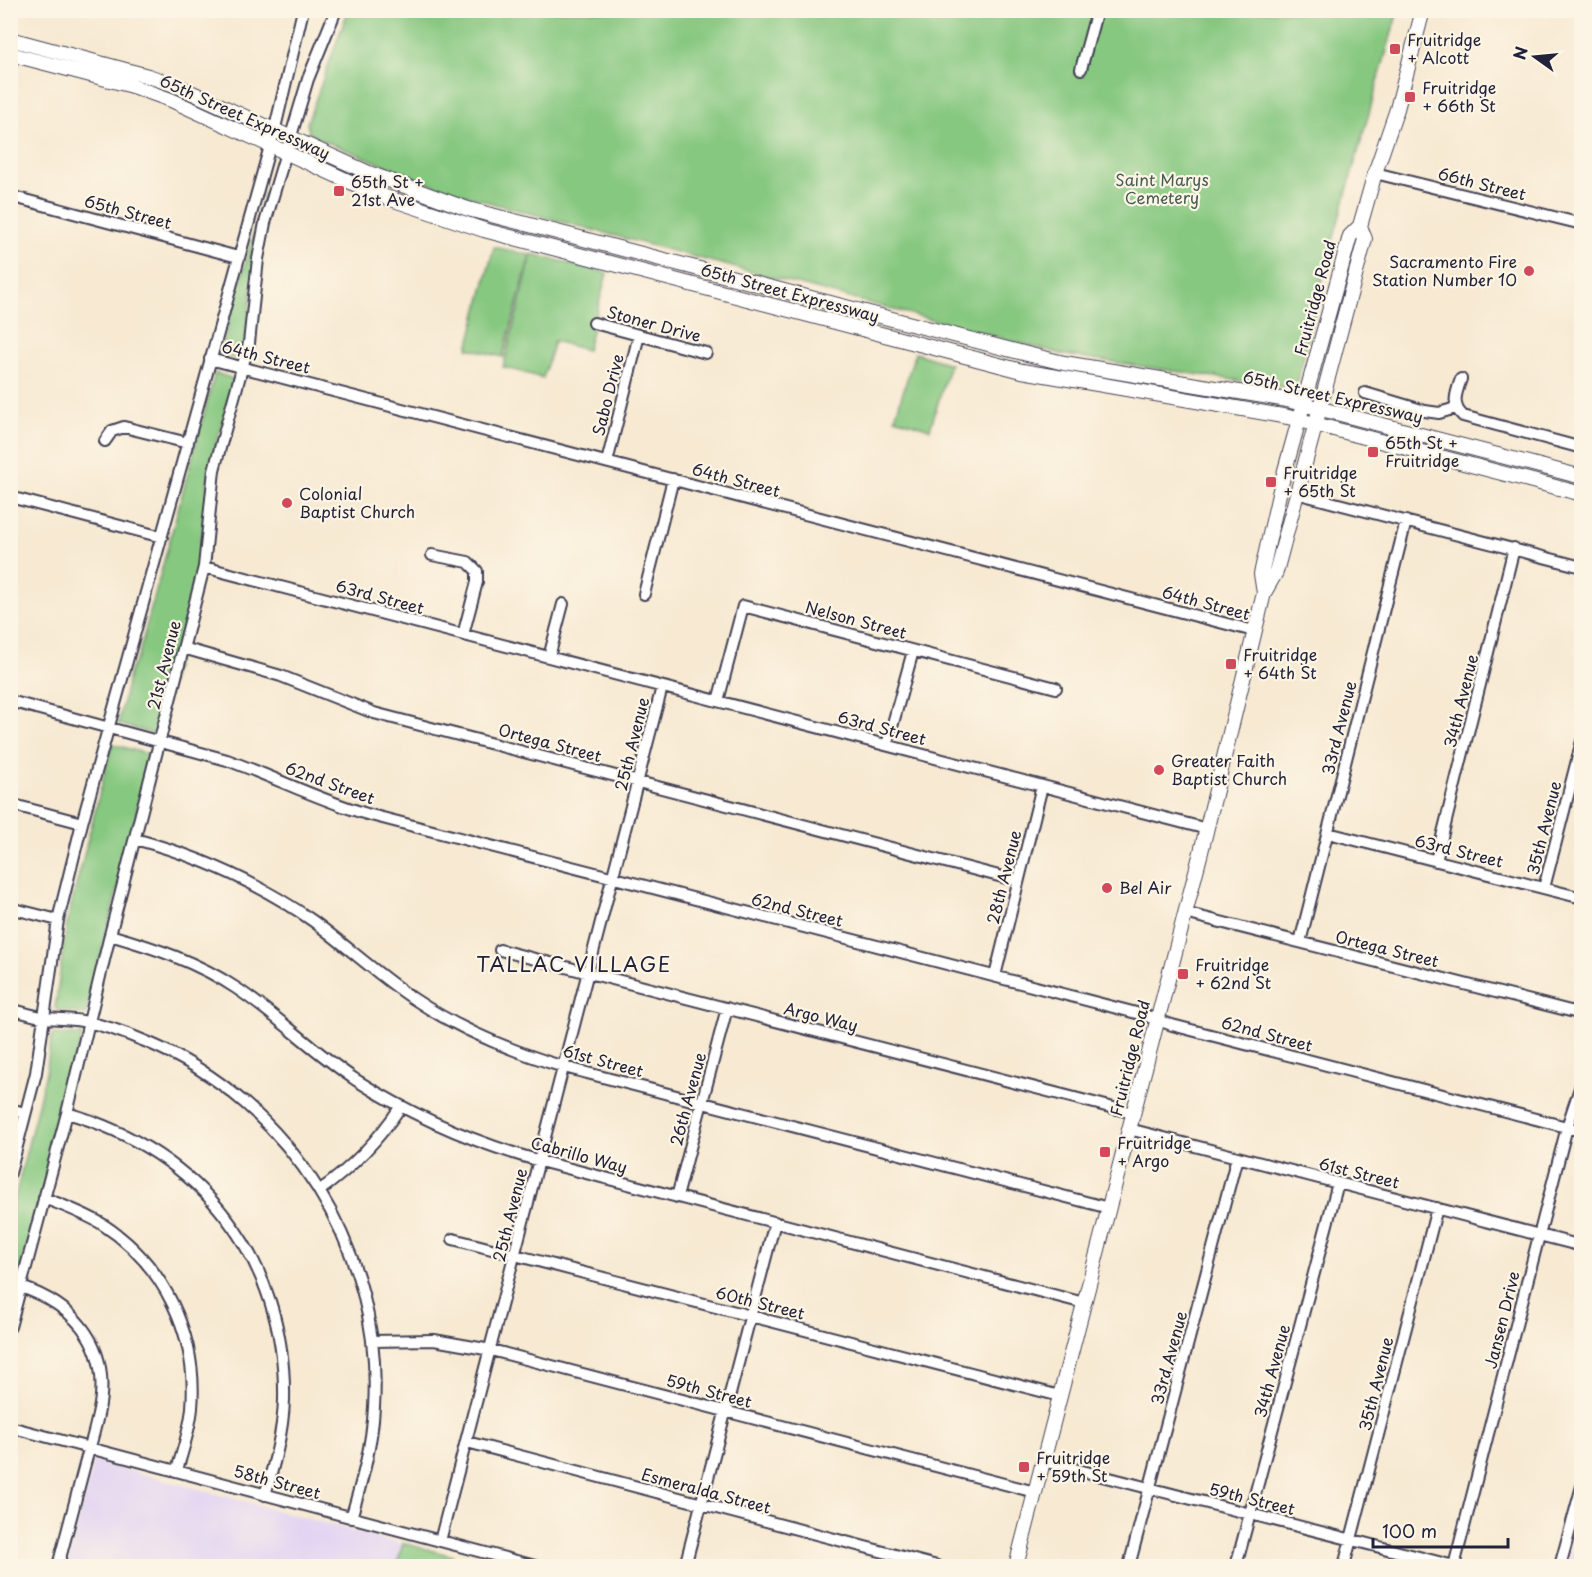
<svg xmlns="http://www.w3.org/2000/svg" width="1592" height="1577" font-family="'Playpen Sans',sans-serif">
<rect width="100%" height="100%" fill="#fcf5e5"/>
<filter id="ink" filterUnits="userSpaceOnUse"><feTurbulence type="fractalNoise" baseFrequency=".0167" numOctaves="2"/><feDisplacementMap in="SourceGraphic" scale="12" xChannelSelector="R" yChannelSelector="G"/><feConvolveMatrix kernelMatrix="1 2 1 2 8 2 1 2 1" color-interpolation-filters="sRGB"/></filter>
<filter id="wash" filterUnits="userSpaceOnUse"><feTurbulence type="fractalNoise" baseFrequency=".008" numOctaves="4" result="noise"/><feDisplacementMap in="SourceGraphic" scale="24" xChannelSelector="R" yChannelSelector="G"/><feGaussianBlur stdDeviation="1.35" result="paint"/><feColorMatrix in="noise" values="0 0 0 0 0 0 0 0 0 0 0 0 0 0 0 0 0 1.4 0 .05"/><feComposite in="paint" operator="in"/></filter>
<g filter="url(#wash)">
<rect width="100%" height="100%" fill="#f7e9d2"/>
<path fill="#e2d4f3" d="M 94,1461 L 483,1566 L 66,1566 Z
M 1581,1513 L 1581,1566 L 1567,1566 Z"/>
<path fill="#86c880" stroke="#54755e" stroke-width="1.5" d="M 348,11 L 1398,11 L 1327,261 L 1296,389 L 1065,355 L 495,204 L 442,188 L 327,142 L 309,133 L 307,123 Z
M 265,192 L 245,341 L 240,360 L 220,355 Z
M 494,247 L 530,255 L 503,357 L 468,348 Z
M 532,254 L 607,273 L 587,350 L 554,341 L 543,378 L 503,367 Z
M 915,353 L 950,364 L 930,429 L 895,418 Z
M 215,373 L 234,379 L 210,468 L 204,509 L 200,565 L 158,735 L 118,724 L 130,670 L 138,657 Z
M 112,744 L 151,755 L 86,1015 L 55,1009 L 67,922 Z
M 52,1034 L 82,1035 L 11,1311 L 11,1213 L 46,1072 Z
M 403,1543 L 453,1556 L 451,1566 L 397,1566 Z"/>
</g>
<g filter="url(#ink)">
<g fill="none" stroke-linecap="round" stroke-linejoin="round">
<defs>
<path id="minor" d="M 1081,69 L 1097,10
M 1375,173 L 1582,224
M 10,196 L 238,257
M 594,323 L 706,353
M 210,359 L 1254,631
M 1461,379 C 1456,393 1451,405 1463,416 L 1582,448
M 1365,393 L 1425,411 L 1439,413 L 1456,408
M 105,441 L 112,431 L 124,427 L 188,443
M 607,462 L 639,335
M 1296,493 L 1582,567
M 10,497 L 162,537
M 432,555 L 468,562 L 477,571 L 477,582 L 463,635
M 204,567 L 1207,829
M 644,594 L 673,479
M 183,648 L 281,676 L 374,713 L 1018,881
M 549,657 L 563,604
M 10,701 L 227,760 C 274,777 319,800 367,814 L 1144,1015 L 1172,1025 L 1582,1131
M 718,701 L 743,606 L 1056,688
M 887,745 L 913,651
M 10,804 L 82,823
M 1328,833 L 1582,898
M 135,839 C 198,856 259,883 313,921 C 347,946 379,976 414,999 C 460,1030 511,1051 564,1067 L 1109,1208
M 1436,861 L 1514,548
M 1544,888 L 1582,741
M 10,908 L 58,920
M 1185,913 L 1582,1014
M 110,935 C 155,948 197,962 236,988 C 278,1016 314,1052 356,1080 C 413,1116 475,1143 540,1161 L 1084,1303
M 1300,942 L 1406,521
M 500,950 L 1133,1113
M 995,976 L 1042,786
M 10,1009 C 22,1012 34,1016 46,1018 C 58,1019 70,1019 82,1021 C 104,1025 126,1033 147,1042 C 290,1102 384,1252 374,1407 C 372,1446 362,1481 351,1518
M 10,1109 L 25,1113
M 67,1113 C 200,1151 287,1260 284,1400 C 283,1433 274,1464 265,1495
M 1129,1129 L 1582,1246
M 10,1173 L 36,1073 L 58,920 L 82,823 L 275,128 L 303,10
M 319,1191 C 353,1167 378,1141 401,1106
M 677,1197 L 727,1008
M 44,1198 C 64,1206 84,1213 102,1224 C 164,1264 198,1335 192,1408 C 190,1429 183,1450 177,1470
M 453,1239 L 1060,1396
M 21,1287 C 71,1304 106,1340 101,1396 C 99,1419 91,1442 85,1464 C 76,1498 67,1532 58,1566
M 10,1327 L 67,1113 L 110,935 L 204,567 L 214,470 L 249,343 L 258,259 L 265,223 L 308,79 L 336,10
M 372,1341 L 434,1340 L 491,1350 L 1035,1492
M 10,1427 L 535,1566
M 467,1442 L 937,1566
M 1043,1461 L 1454,1566 L 1567,1127 L 1582,1082
M 440,1541 L 662,687
M 685,1566 L 775,1222
M 1129,1566 L 1237,1157
M 1236,1566 L 1338,1183
M 1344,1566 L 1437,1208
M 1560,1566 L 1582,1486"/>
<path id="major" d="M 10,39 L 148,76 L 175,85 L 369,173 L 468,209 L 1027,354 L 1064,363 L 1287,400 L 1582,477
M 10,54 L 129,85 L 171,100 L 379,195 L 484,230 L 1022,371 L 1288,417 L 1582,494
M 1264,593 L 1261,574 L 1282,481 L 1350,236 L 1360,226 L 1375,173 L 1397,109 L 1423,10
M 1016,1566 L 1201,852 L 1264,593 L 1276,572 L 1365,239 L 1360,226"/>
</defs>
<use href="#minor" stroke="#424052" stroke-width="14"/>
<use href="#major" stroke="#424052" stroke-width="16"/>
<use href="#minor" stroke="#fff" stroke-width="10"/>
<use href="#major" stroke="#fff" stroke-width="14"/>
</g>
</g>
<g fill="#d1495b" stroke="#fcf5e5" stroke-width="2">
<rect x="1389" y="43" width="12" height="12" rx="3"/>
<rect x="1404" y="91" width="12" height="12" rx="3"/>
<rect x="333" y="185" width="12" height="12" rx="3"/>
<circle cx="1529" cy="271" r="6"/>
<rect x="1367" y="446" width="12" height="12" rx="3"/>
<rect x="1265" y="476" width="12" height="12" rx="3"/>
<circle cx="287" cy="503" r="6"/>
<rect x="1225" y="658" width="12" height="12" rx="3"/>
<circle cx="1159" cy="770" r="6"/>
<circle cx="1107" cy="888" r="6"/>
<rect x="1177" y="968" width="12" height="12" rx="3"/>
<rect x="1099" y="1146" width="12" height="12" rx="3"/>
<rect x="1018" y="1461" width="12" height="12" rx="3"/>
</g>
<g text-anchor="middle" stroke-width="4.5" stroke-linejoin="round" paint-order="stroke">
<g font-size="16" fill="#22223b" stroke="#fcf5e5" text-anchor="start">
<text x="1407" y="46">Fruitridge<tspan x="1407" dy="18">+ Alcott</tspan></text>
<text x="1422" y="94">Fruitridge<tspan x="1422" dy="18">+ 66th St</tspan></text>
<text x="351" y="188">65th St +<tspan x="351" dy="18">21st Ave</tspan></text>
<text x="1517" y="268" text-anchor="end">Sacramento Fire<tspan x="1517" dy="18">Station Number 10</tspan></text>
<text x="1385" y="449">65th St +<tspan x="1385" dy="18">Fruitridge</tspan></text>
<text x="1283" y="479">Fruitridge<tspan x="1283" dy="18">+ 65th St</tspan></text>
<text x="299" y="500">Colonial<tspan x="299" dy="18">Baptist Church</tspan></text>
<text x="1243" y="661">Fruitridge<tspan x="1243" dy="18">+ 64th St</tspan></text>
<text x="1171" y="767">Greater Faith<tspan x="1171" dy="18">Baptist Church</tspan></text>
<text x="1119" y="894">Bel Air</text>
<text x="1195" y="971">Fruitridge<tspan x="1195" dy="18">+ 62nd St</tspan></text>
<text x="1117" y="1149">Fruitridge<tspan x="1117" dy="18">+ Argo</tspan></text>
<text x="1036" y="1464">Fruitridge<tspan x="1036" dy="18">+ 59th St</tspan></text>
</g>
<g font-size="16" fill="#22223b" stroke="#fcf5e5">
<text transform="translate(245 117) rotate(24)" y="6">65th Street Expressway</text>
<text transform="translate(1482 184) rotate(14)" y="6">66th Street</text>
<text transform="translate(128 212) rotate(15)" y="6">65th Street</text>
<text transform="translate(790 293) rotate(15)" y="6">65th Street Expressway</text>
<text transform="translate(1315 298) rotate(-75)" y="6">Fruitridge Road</text>
<text transform="translate(654 324) rotate(15)" y="6">Stoner Drive</text>
<text transform="translate(266 357) rotate(14)" y="6">64th Street</text>
<text transform="translate(608 395) rotate(-76)" y="6">Sabo Drive</text>
<text transform="translate(1333 397) rotate(13)" y="6">65th Street Expressway</text>
<text transform="translate(736 480) rotate(15)" y="6">64th Street</text>
<text transform="translate(380 597) rotate(15)" y="6">63rd Street</text>
<text transform="translate(1206 603) rotate(15)" y="6">64th Street</text>
<text transform="translate(856 620) rotate(15)" y="6">Nelson Street</text>
<text transform="translate(164 665) rotate(-76)" y="6">21st Avenue</text>
<text transform="translate(1461 701) rotate(-76)" y="6">34th Avenue</text>
<text transform="translate(882 728) rotate(15)" y="6">63rd Street</text>
<text transform="translate(1339 728) rotate(-76)" y="6">33rd Avenue</text>
<text transform="translate(550 743) rotate(15)" y="6">Ortega Street</text>
<text transform="translate(632 744) rotate(-76)" y="6">25th Avenue</text>
<text transform="translate(330 783) rotate(20)" y="6">62nd Street</text>
<text transform="translate(1544 828) rotate(-76)" y="6">35th Avenue</text>
<text transform="translate(1459 851) rotate(14)" y="6">63rd Street</text>
<text transform="translate(1004 877) rotate(-76)" y="6">28th Avenue</text>
<text transform="translate(797 910) rotate(14)" y="6">62nd Street</text>
<text transform="translate(1387 949) rotate(14)" y="6">Ortega Street</text>
<text transform="translate(821 1017) rotate(14)" y="6">Argo Way</text>
<text transform="translate(1267 1034) rotate(15)" y="6">62nd Street</text>
<text transform="translate(1130 1058) rotate(-76)" y="6">Fruitridge Road</text>
<text transform="translate(603 1061) rotate(15)" y="6">61st Street</text>
<text transform="translate(688 1099) rotate(-75)" y="6">26th Avenue</text>
<text transform="translate(579 1155) rotate(15)" y="6">Cabrillo Way</text>
<text transform="translate(1359 1173) rotate(14)" y="6">61st Street</text>
<text transform="translate(510 1215) rotate(-76)" y="6">25th Avenue</text>
<text transform="translate(760 1303) rotate(14)" y="6">60th Street</text>
<text transform="translate(1502 1320) rotate(-76)" y="6">Jansen Drive</text>
<text transform="translate(1169 1358) rotate(-75)" y="6">33rd Avenue</text>
<text transform="translate(1272 1371) rotate(-75)" y="6">34th Avenue</text>
<text transform="translate(1376 1384) rotate(-76)" y="6">35th Avenue</text>
<text transform="translate(709 1391) rotate(15)" y="6">59th Street</text>
<text transform="translate(277 1482) rotate(15)" y="6">58th Street</text>
<text transform="translate(706 1491) rotate(15)" y="6">Esmeralda Street</text>
<text transform="translate(1252 1499) rotate(14)" y="6">59th Street</text>
</g>
<g font-size="16" fill="#455c53" stroke="#fcf5e5">
<text x="1162" y="186">Saint Marys<tspan x="1162" dy="18">Cemetery</tspan></text>
</g>
<g font-size="20" letter-spacing="1.5" fill="#22223b" stroke="#fcf5e5">
<text x="574" y="972">TALLAC VILLAGE</text>
</g>
</g>
<rect width="1592" height="1577" fill="none" stroke="#fcf5e5" stroke-width="36"/>
<g transform="translate(1535 57) rotate(285)" stroke="#fcf5e5" stroke-width="4.5" paint-order="stroke">
<path d="M0-4.5L10 22L0 15L-10 22Z" fill="#22223b"/>
<text y="-9" font-size="16" font-weight="bold" text-anchor="middle" fill="#22223b">N</text>
</g>
<path d="M1373 1538v9h135v-9" fill="none" stroke="#22223b" stroke-width="3"/>
<text x="1382" y="1538" font-size="18" fill="#22223b" stroke="#fcf5e5" stroke-width="4.5" paint-order="stroke">100 m</text>
</svg>
